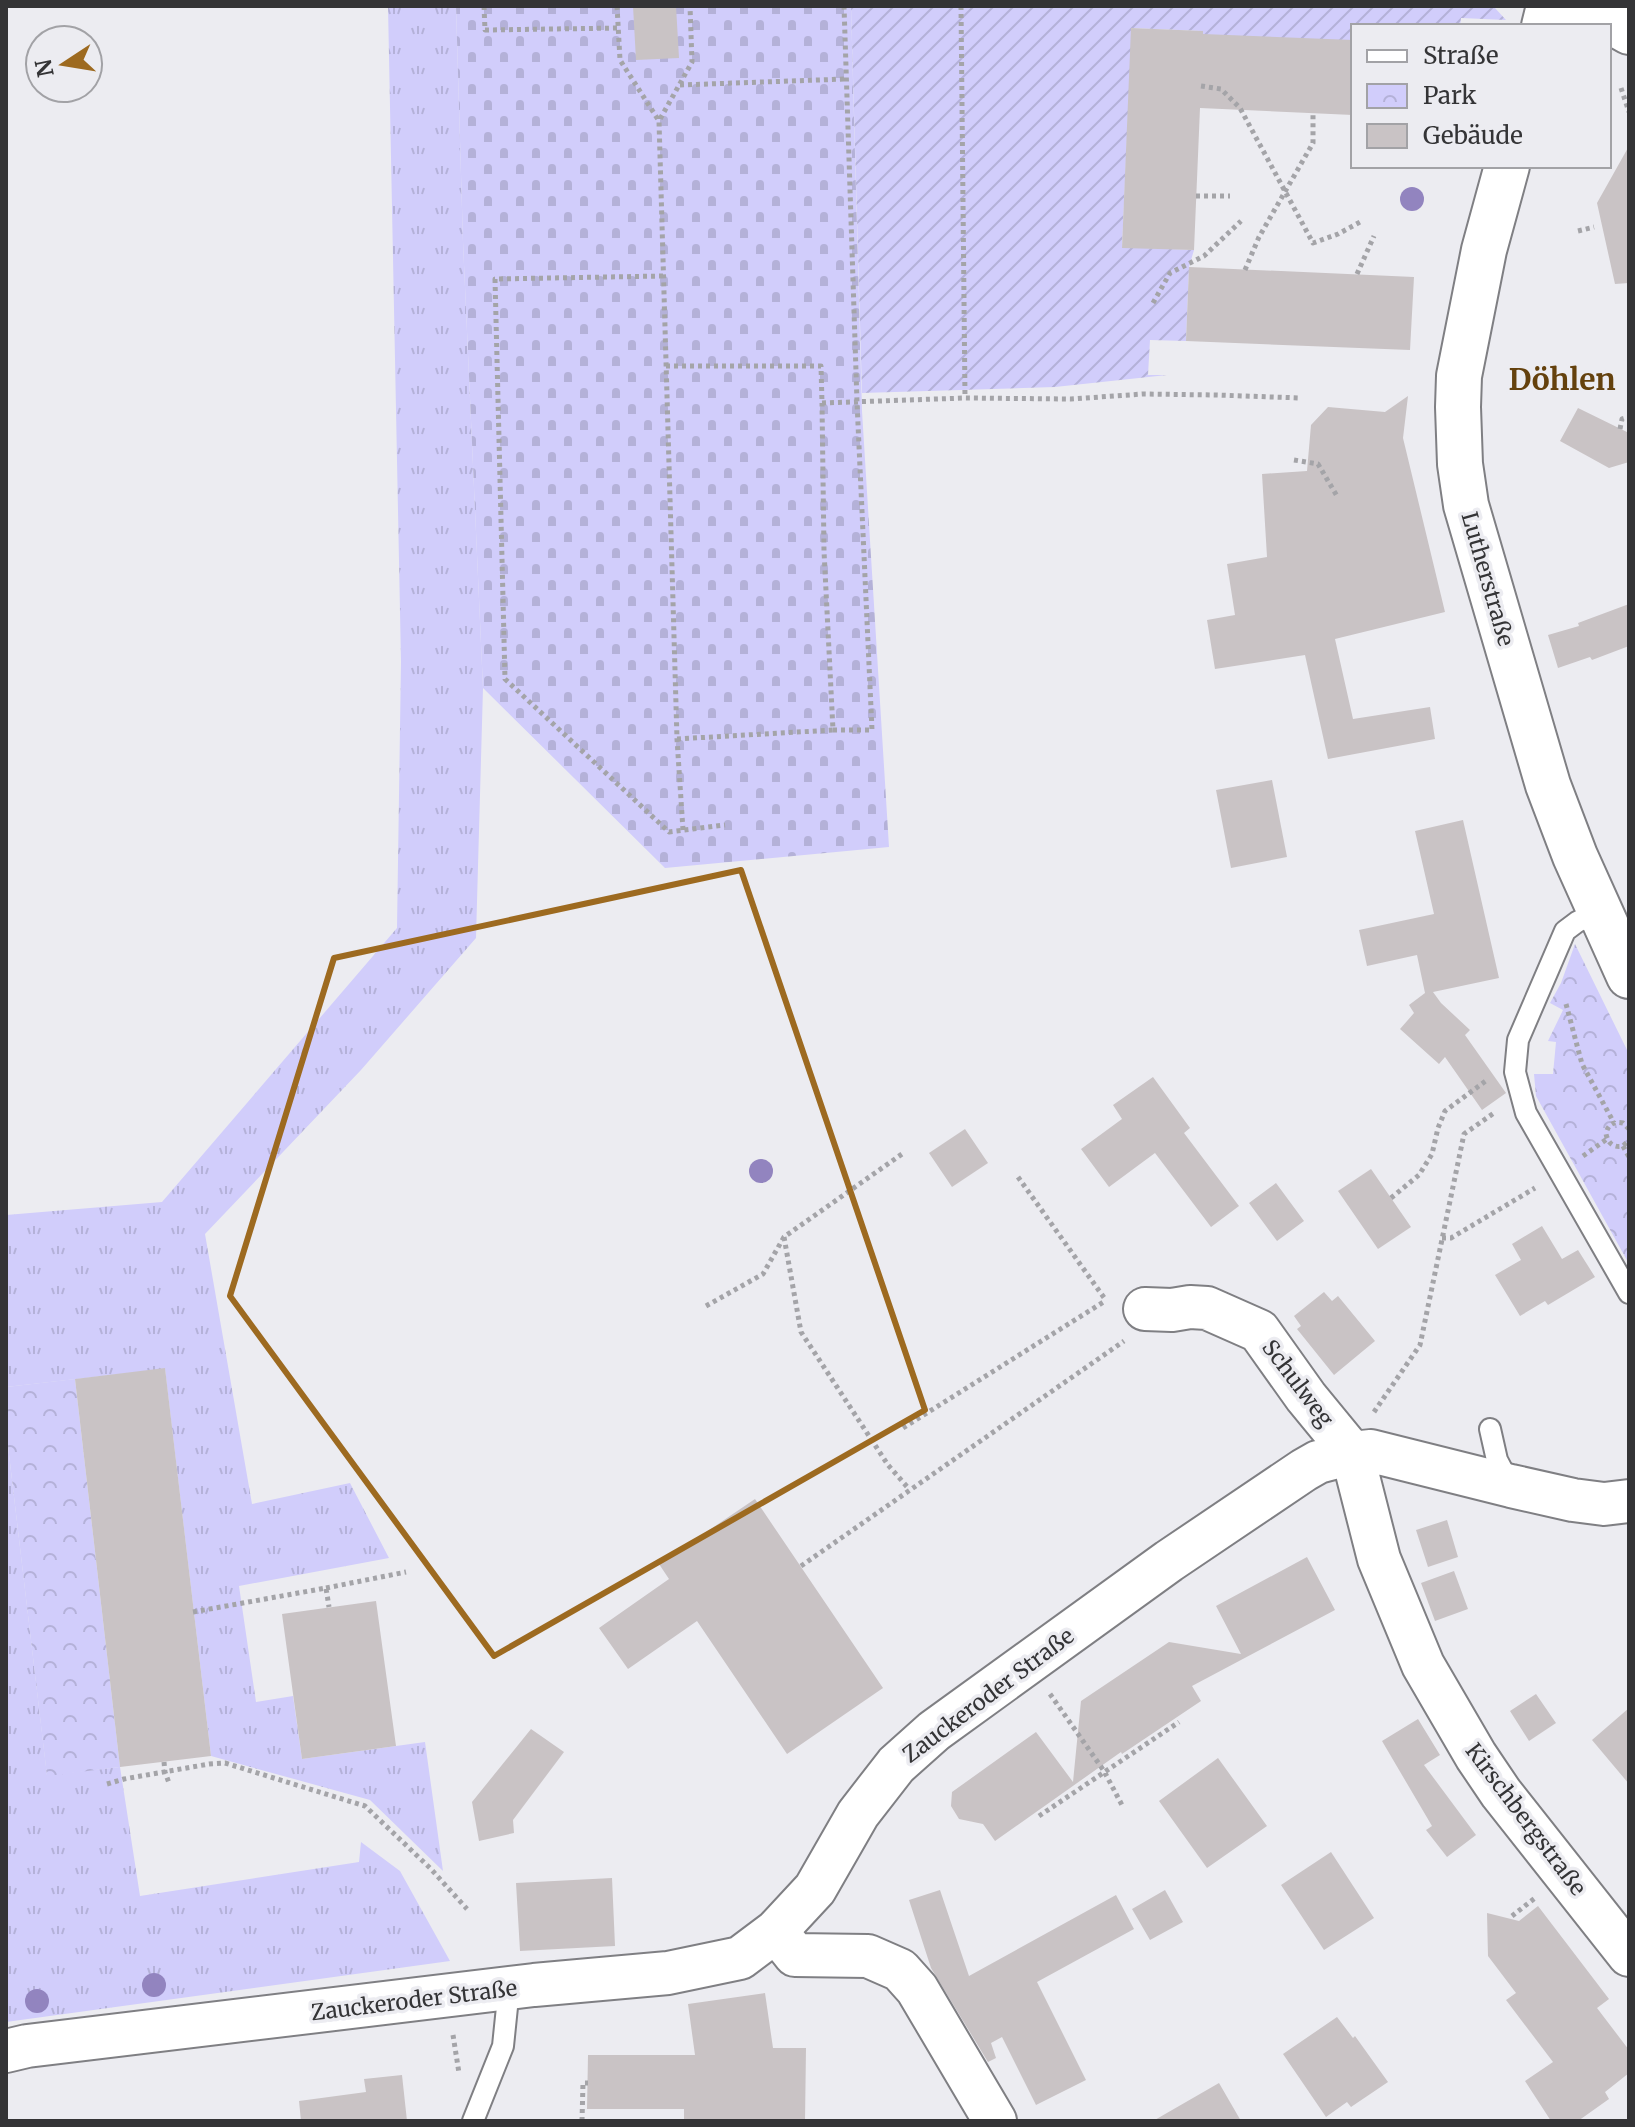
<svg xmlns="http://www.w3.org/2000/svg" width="1635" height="2127" font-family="Merriweather,serif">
<defs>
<pattern id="grass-tufts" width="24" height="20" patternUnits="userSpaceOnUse" patternTransform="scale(2)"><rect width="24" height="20" fill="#d1cdfb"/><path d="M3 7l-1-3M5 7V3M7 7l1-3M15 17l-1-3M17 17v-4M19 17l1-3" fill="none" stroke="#b4b1d8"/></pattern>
<pattern id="cemetery-stones" width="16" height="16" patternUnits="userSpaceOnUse" patternTransform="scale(2)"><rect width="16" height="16" fill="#d1cdfb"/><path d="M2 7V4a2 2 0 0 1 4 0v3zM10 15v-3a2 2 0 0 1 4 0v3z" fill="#b4b1d8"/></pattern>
<pattern id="park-crowns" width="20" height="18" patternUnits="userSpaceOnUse" patternTransform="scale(2)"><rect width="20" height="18" fill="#d1cdfb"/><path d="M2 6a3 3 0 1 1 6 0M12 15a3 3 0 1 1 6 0" fill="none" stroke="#b4b1d8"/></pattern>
<pattern id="garden-furrows" width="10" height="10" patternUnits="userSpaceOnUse" patternTransform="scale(2)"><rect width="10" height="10" fill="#d1cdfb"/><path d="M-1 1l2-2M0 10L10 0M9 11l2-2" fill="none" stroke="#b4b1d8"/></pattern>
</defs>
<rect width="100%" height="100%" fill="#ececf1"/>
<path fill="url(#grass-tufts)" d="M 388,6 L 456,6 L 463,242 L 483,688 L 476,938 L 361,1070 L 205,1234 L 252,1504 L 350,1483 L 389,1558 L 239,1586 L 256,1702 L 293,1696 L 302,1759 L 425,1742 L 443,1871 L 370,1800 L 211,1756 L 165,1369 L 6,1387 L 6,1215 L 162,1202 L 397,928 L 401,662 Z
M 6,1429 L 47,1775 L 120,1767 L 140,1896 L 359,1862 L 361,1842 L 400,1871 L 450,1961 L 6,2022 Z"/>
<path fill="url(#cemetery-stones)" d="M 456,6 L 851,6 L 862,411 L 889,847 L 665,868 L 483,688 L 463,242 Z"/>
<path fill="url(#park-crowns)" d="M 1575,944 L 1629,1054 L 1629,1264 L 1536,1096 L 1534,1074 L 1553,1074 L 1556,1042 L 1548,1041 L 1563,1010 L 1550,1003 L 1561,983 Z
M 75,1379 L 120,1767 L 47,1776 L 6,1429 L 6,1387 Z"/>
<path fill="url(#garden-furrows)" d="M 851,6 L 1487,6 L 1495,8 L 1506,20 L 1461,18 L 1460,26 L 1353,26 L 1353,40 L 1201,75 L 1202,31 L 1132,28 L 1122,247 L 1194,250 L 1189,267 L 1186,341 L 1150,340 L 1148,375 L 1167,375 L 1055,387 L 862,393 Z"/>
<path fill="#c9c3c5" d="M 633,6 L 676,6 L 679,58 L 636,60 Z
M 1131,28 L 1203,31 L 1203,34 L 1353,40 L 1353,115 L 1200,108 L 1194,250 L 1122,248 Z
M 1629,146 L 1629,283 L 1615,284 L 1597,203 Z
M 1189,267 L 1414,277 L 1410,350 L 1186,341 Z
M 1408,396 L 1403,438 L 1445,612 L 1335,639 L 1353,719 L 1430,707 L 1435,739 L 1328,759 L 1305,655 L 1215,669 L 1207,620 L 1235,615 L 1227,564 L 1267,557 L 1262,474 L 1307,471 L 1311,425 L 1328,407 L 1385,412 Z
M 1578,408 L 1629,433 L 1629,462 L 1609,468 L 1560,441 Z
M 1629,604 L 1629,646 L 1592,660 L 1590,657 L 1558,668 L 1548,635 L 1579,626 L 1578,623 Z
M 1272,780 L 1287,857 L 1231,868 L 1216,790 Z
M 1463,820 L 1499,978 L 1433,992 L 1441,1003 L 1470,1030 L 1465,1035 L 1506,1093 L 1482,1110 L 1445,1057 L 1439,1064 L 1400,1029 L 1414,1013 L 1409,1005 L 1425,993 L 1417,955 L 1367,966 L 1359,930 L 1434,914 L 1415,831 Z
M 1153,1077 L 1190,1128 L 1184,1133 L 1239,1206 L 1211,1227 L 1155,1153 L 1109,1187 L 1081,1149 L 1122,1119 L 1113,1105 Z
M 965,1129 L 988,1163 L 952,1187 L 929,1153 Z
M 1371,1169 L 1411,1227 L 1378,1249 L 1338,1191 Z
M 1276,1183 L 1304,1221 L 1277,1241 L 1249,1203 Z
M 1542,1226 L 1562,1259 L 1578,1250 L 1595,1277 L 1548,1305 L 1545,1301 L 1520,1316 L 1495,1275 L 1521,1260 L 1512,1244 Z
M 1324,1292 L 1332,1301 L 1338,1296 L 1375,1341 L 1334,1375 L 1297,1329 L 1301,1326 L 1294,1316 Z
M 165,1368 L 211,1756 L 120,1767 L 75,1379 Z
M 755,1499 L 883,1688 L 787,1754 L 697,1621 L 628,1669 L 599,1628 L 669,1579 L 659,1564 Z
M 1447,1520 L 1458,1557 L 1428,1567 L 1416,1530 Z
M 1307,1557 L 1335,1610 L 1192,1686 L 1201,1701 L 1122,1754 L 1121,1752 L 995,1841 L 983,1824 L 959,1819 L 951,1806 L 952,1792 L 1036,1732 L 1073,1782 L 1081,1701 L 1169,1642 L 1241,1654 L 1216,1606 Z
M 1454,1571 L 1468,1609 L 1435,1621 L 1421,1583 Z
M 376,1601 L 396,1746 L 302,1759 L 282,1614 Z
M 1536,1694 L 1556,1723 L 1529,1741 L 1510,1711 Z
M 1629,1708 L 1629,1784 L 1592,1740 Z
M 1418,1719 L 1440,1755 L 1424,1765 L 1476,1835 L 1447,1857 L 1426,1830 L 1432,1826 L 1382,1741 Z
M 531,1729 L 564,1752 L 513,1820 L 514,1833 L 479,1841 L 472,1802 Z
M 1218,1758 L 1267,1826 L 1207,1868 L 1159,1801 Z
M 1331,1852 L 1374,1918 L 1324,1950 L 1281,1885 Z
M 612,1878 L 615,1946 L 520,1951 L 516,1883 Z
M 940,1890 L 969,1976 L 1116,1895 L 1134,1929 L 1037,1982 L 1086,2080 L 1036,2105 L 1002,2037 L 991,2043 L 996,2058 L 988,2062 L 931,1968 L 909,1900 Z
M 1165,1890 L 1183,1922 L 1150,1940 L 1132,1909 Z
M 1538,1906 L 1609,1999 L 1597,2008 L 1629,2050 L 1629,2073 L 1605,2092 L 1609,2099 L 1578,2121 L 1551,2121 L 1525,2081 L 1553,2062 L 1506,2000 L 1516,1993 L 1488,1956 L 1487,1913 L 1519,1921 Z
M 765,1993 L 773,2048 L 806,2048 L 805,2121 L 684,2121 L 684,2109 L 587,2109 L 588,2055 L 695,2055 L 688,2004 Z
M 1337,2017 L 1353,2038 L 1355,2036 L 1388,2082 L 1351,2107 L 1347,2102 L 1326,2117 L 1283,2054 Z
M 402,2075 L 407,2121 L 301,2121 L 299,2101 L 366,2092 L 364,2079 Z
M 1219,2083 L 1241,2121 L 1153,2121 Z"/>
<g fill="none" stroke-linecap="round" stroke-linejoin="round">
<defs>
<path id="service" d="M 1599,911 L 1577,922 L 1565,931 L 1518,1040 L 1515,1072 L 1526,1113 L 1629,1293
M 1490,1429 L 1497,1460 L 1509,1483
M 473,2121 L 503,2046 L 507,2007 L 507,1988"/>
<path id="minor" d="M 1574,6 L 1588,10 L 1629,33
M 1145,1309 L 1172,1310 L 1190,1307 L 1207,1308 L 1259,1331 L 1306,1397 L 1352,1453 L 1379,1559 L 1423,1665 L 1476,1756 L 1501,1793 L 1629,1955
M 776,1931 L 795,1955 L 868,1956 L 900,1970 L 917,1989 L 995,2121
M 6,2051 L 27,2046 L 534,1985 L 668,1973 L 740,1958 L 776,1931 L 815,1889 L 858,1814 L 896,1765 L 934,1731 L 1169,1561 L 1304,1470 L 1318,1462 L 1352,1453 L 1371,1451 L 1511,1486 L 1573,1500 L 1604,1504 L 1629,1501"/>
<path id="tertiary" d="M 1544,26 L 1549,6
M 1507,166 L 1484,250 L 1459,376 L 1458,407 L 1460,464 L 1466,505 L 1548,785 L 1575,856 L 1629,976"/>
</defs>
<use href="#service" stroke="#7f7f83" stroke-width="24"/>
<use href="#minor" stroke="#7f7f83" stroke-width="46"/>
<use href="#tertiary" stroke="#7f7f83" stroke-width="48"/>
<path stroke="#a4a4a8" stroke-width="5" stroke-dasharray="4 4" stroke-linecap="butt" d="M 484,6 L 485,30 L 619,28
M 617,6 L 620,60 L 659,121
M 961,6 L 965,398
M 680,85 L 846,79
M 1201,86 L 1221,89 L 1240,108 L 1313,243 L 1338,234 L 1362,221
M 1621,88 L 1629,112
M 1196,196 L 1230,196
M 1578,231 L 1594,227
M 1245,270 L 1259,237 L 1313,143 L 1313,113
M 1357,274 L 1374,236
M 663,276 L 495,279 L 505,679 L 669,832 L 725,825
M 1153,303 L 1170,273 L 1204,256 L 1241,221
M 666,366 L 821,366 L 822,403 L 965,398 L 1071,399 L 1143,394 L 1216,395 L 1301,398
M 1620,429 L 1622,419 L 1629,417
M 1294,460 L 1318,464 L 1337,496
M 833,730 L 872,730 L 857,402 L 844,6
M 677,739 L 833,730 L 824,551 L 822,403
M 683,830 L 677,739 L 659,121 L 692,62 L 690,6
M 1566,1004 L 1582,1064 L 1614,1123
M 1629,1129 L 1623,1123 C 1614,1121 1608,1124 1606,1134 C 1608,1143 1613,1148 1623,1146 L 1629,1140
M 1623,1146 L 1629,1157
M 1583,1156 L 1607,1139
M 1018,1177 L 1105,1299
M 1391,1198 L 1419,1175 L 1432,1154 L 1438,1128 L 1445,1111 L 1487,1080
M 784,1237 L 801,1332 L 888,1465 L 909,1489
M 1442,1238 L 1451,1238 L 1535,1188
M 706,1306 L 763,1274 L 784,1237 L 902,1154
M 1374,1412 L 1420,1345 L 1464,1134 L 1494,1113
M 903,1428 L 1105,1301
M 801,1566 L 1124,1341
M 326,1588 L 406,1572
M 193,1612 L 326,1588 L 329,1607
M 1050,1694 L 1104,1771 L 1123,1807
M 164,1762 L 165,1772 L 169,1783
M 107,1784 L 124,1779 L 209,1764 L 225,1763 L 365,1806 L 430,1868 L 467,1909
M 1039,1816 L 1179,1722
M 1512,1916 L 1535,1898
M 453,2035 L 459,2073
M 582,2121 L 583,2083 L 588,2083"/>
<use href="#service" stroke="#fff" stroke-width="20"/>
<use href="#minor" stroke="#fff" stroke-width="42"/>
<use href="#tertiary" stroke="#fff" stroke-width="44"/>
</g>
<g fill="#9284bf">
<circle cx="1412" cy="199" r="12"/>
<circle cx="761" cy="1171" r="12"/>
<circle cx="154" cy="1985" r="12"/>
<circle cx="37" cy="2001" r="12"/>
</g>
<path fill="none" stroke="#9d6a20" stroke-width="6" stroke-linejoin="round" d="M 741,870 L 925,1410 L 494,1656 L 230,1296 L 334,958 Z"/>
<g text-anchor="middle" stroke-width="7" stroke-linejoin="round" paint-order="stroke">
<g font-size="22" fill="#343436" stroke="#ececf1">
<text transform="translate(1488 579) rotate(74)" y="8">Lutherstraße</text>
<text transform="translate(1298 1383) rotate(53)" y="8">Schulweg</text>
<text transform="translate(988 1695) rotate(-37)" y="8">Zauckeroder Straße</text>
<text transform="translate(1526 1819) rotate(53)" y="8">Kirschbergstraße</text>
<text transform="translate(414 2000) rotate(-7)" y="8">Zauckeroder Straße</text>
</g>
<g font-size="30" font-weight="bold" fill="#64410d" stroke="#ececf1">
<text x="1562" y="390">Döhlen</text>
</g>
</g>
<rect width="1635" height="2127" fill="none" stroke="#343436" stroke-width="16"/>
<rect x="1351" y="24" width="260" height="144" fill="#ececf1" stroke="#a2a2a6" stroke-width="2"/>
<rect x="1367" y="50" width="40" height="12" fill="#ffffff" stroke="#a2a2a6" stroke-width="2"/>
<text x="1423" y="64" font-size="24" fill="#343436">Straße</text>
<rect x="1367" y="84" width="40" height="24" fill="url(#park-crowns)" stroke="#a2a2a6" stroke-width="2"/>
<text x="1423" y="104" font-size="24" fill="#343436">Park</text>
<rect x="1367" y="124" width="40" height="24" fill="#c9c3c5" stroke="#a2a2a6" stroke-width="2"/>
<text x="1423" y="144" font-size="24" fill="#343436">Gebäude</text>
<g transform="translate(64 64) rotate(258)"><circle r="38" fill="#ececf1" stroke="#a2a2a6" stroke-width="2"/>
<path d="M0-6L14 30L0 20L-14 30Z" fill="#9d6a20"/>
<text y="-12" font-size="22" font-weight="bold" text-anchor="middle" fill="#343436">N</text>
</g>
</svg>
